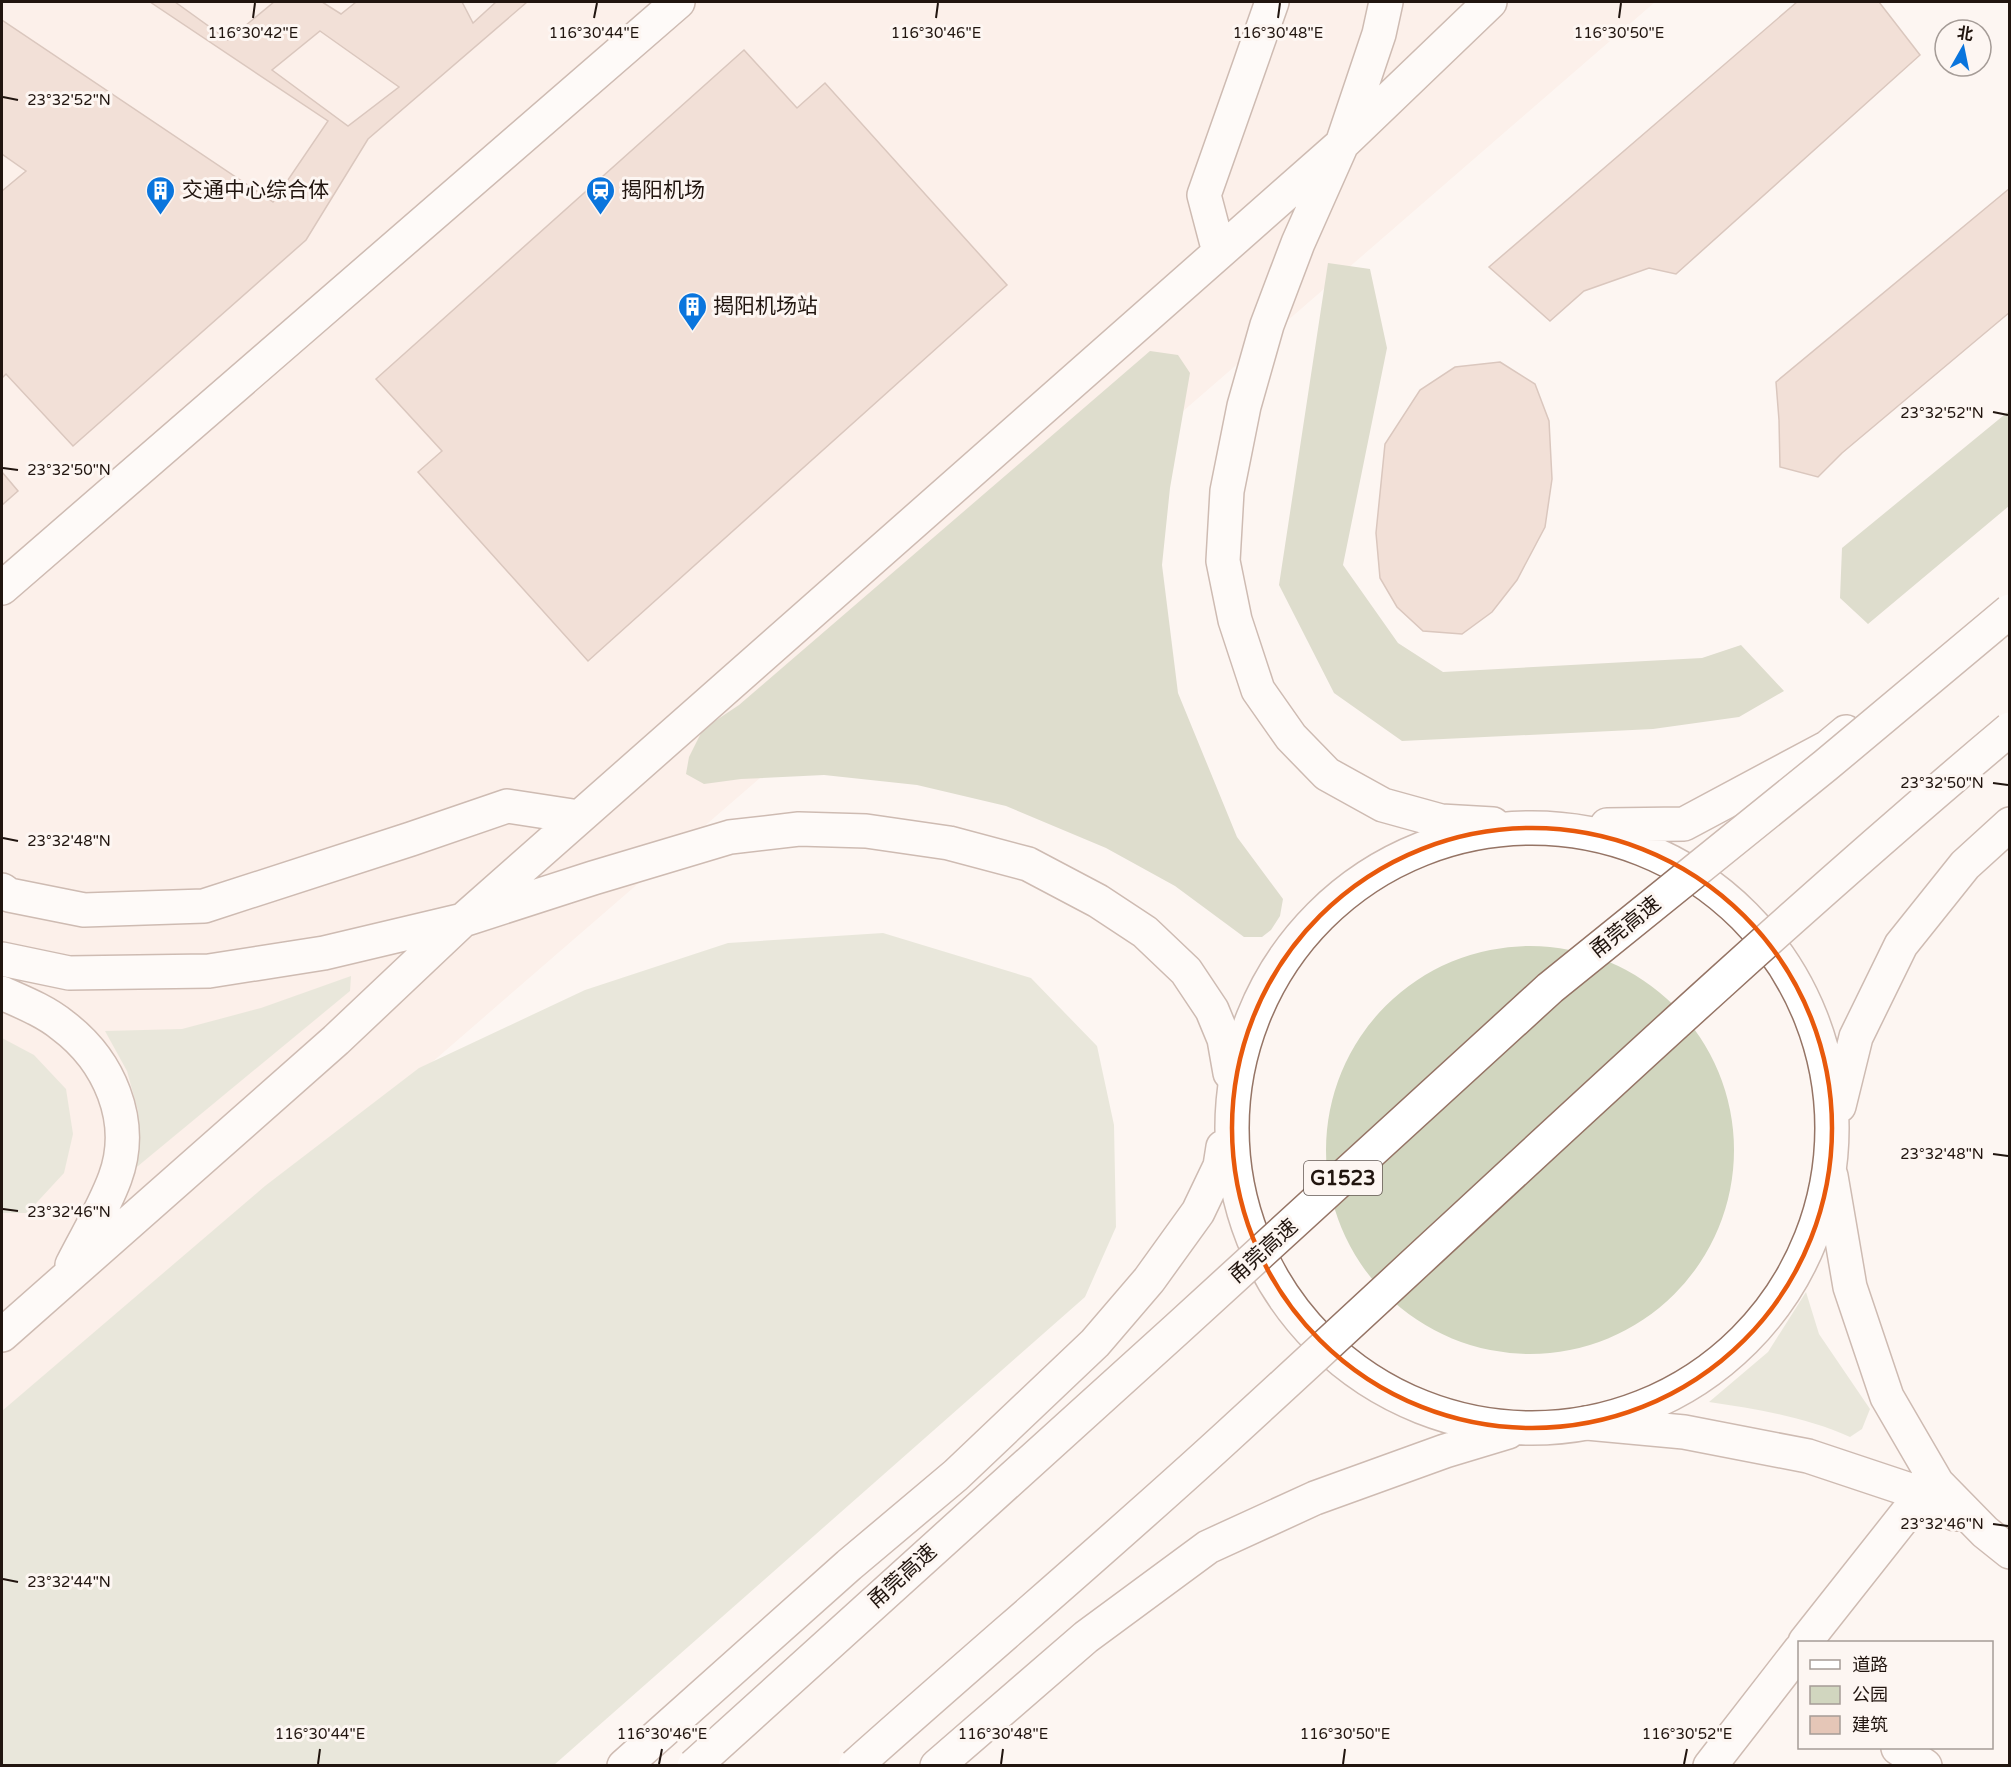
<svg xmlns="http://www.w3.org/2000/svg" width="2011" height="1767" font-family="'Varela Round','Noto Sans SC',sans-serif">
<rect width="100%" height="100%" fill="#fdf6f2"/>
<path fill="#fae8df" d="M 2,2 L 1655,2 L 2,1435 Z"/>
<path fill="#d1d6bf" d="M 883,933 L 1031,978 L 1097,1046 L 1114,1125 L 1116,1227 L 1085,1297 L 554,1765 L 2,1765 L 2,1411 L 265,1186 L 419,1068 L 585,990 L 728,943 Z
M1326 1150a204 204 0 1 1 408 0a204 204 0 1 1-408 0Z
M 351,976 L 350,991 L 132,1171 L 138,1111 L 127,1071 L 105,1031 L 182,1029 L 261,1008 Z
M 2,1038 L 34,1055 L 66,1089 L 73,1134 L 64,1173 L 27,1213 L 2,1213 Z
M 1806,1292 L 1819,1334 L 1870,1409 L 1862,1429 L 1850,1437 C 1806,1417 1757,1409 1709,1402 L 1768,1352 Z"/>
<path fill="#b9bea1" d="M 1328,263 L 1370,269 L 1387,348 L 1343,565 L 1398,643 L 1443,672 L 1702,658 L 1741,645 L 1784,691 L 1739,717 L 1653,729 L 1402,741 L 1334,693 L 1279,585 Z
M 1150,351 L 1178,355 L 1190,373 L 1170,488 L 1162,565 L 1178,693 L 1237,837 L 1283,899 L 1280,916 L 1271,930 L 1262,937 L 1244,937 L 1175,886 L 1106,848 L 1006,806 L 917,785 L 824,775 L 741,779 L 704,784 L 686,774 L 689,757 L 703,729 L 739,705 Z
M 2009,411 L 2009,506 L 1868,624 L 1840,598 L 1842,548 Z"/>
<path fill="#e5c6b7" stroke="#b08e7e" stroke-width="1.5" fill-rule="evenodd" d="M 2,2 L 175,2 L 228,40 L 274,2 L 462,2 L 473,23 L 496,2 L 527,2 L 368,139 L 306,240 L 73,446 L 6,374 L 2,378 L 2,191 L 26,171 L 2,154 ZM 320,31 L 399,87 L 348,126 L 272,70 Z
M 2,2 L 150,2 L 328,121 L 273,202 L 2,20 Z
M 322,2 L 356,2 L 341,14 Z
M 1797,2 L 1879,2 L 1920,55 L 1676,274 L 1649,268 L 1584,291 L 1550,321 L 1489,267 Z
M 744,50 L 797,108 L 825,83 L 1007,285 L 588,661 L 418,472 L 442,451 L 376,379 Z
M 2010,188 L 2010,312 L 1842,453 L 1818,477 L 1780,467 L 1779,420 L 1776,382 Z
M 1500,362 L 1535,384 L 1549,421 L 1552,479 L 1545,527 L 1517,580 L 1492,612 L 1462,634 L 1423,631 L 1397,607 L 1380,578 L 1376,533 L 1385,444 L 1420,390 L 1455,367 Z
M 2,472 L 18,491 L 2,505 Z"/>
<g fill="none" stroke-linecap="round" stroke-linejoin="round">
<defs>
<path id="minor" d="M 1386,2 L 1379,34 L 1342,144 L 1298,243 L 1267,325 L 1244,406 L 1227,491 L 1223,561 L 1235,620 L 1258,690 L 1291,737 L 1327,774 L 1383,805 L 1441,821 L 1493,824
M 1219,252 L 1204,195 L 1272,2
M 2,588 L 678,2
M 2,890 L 9,895 L 84,910 L 204,906 L 411,839 L 507,806 L 579,817
M 2,959 L 69,973 L 209,971 L 324,953 L 463,920 L 593,878 L 730,837 L 799,829 L 866,831 L 949,843 L 1028,864 L 1098,901 L 1145,932 L 1186,971 L 1212,1010 L 1224,1039 L 1230,1073
M 2,993 C 22,1002 45,1011 62,1025 C 109,1060 136,1121 115,1178 C 104,1208 86,1237 72,1265
M 1831,1176 L 1850,1287 L 1887,1397 L 1937,1483 L 1985,1532 L 2010,1552
M 2,1335 L 336,1040 L 463,920 L 1342,144 L 1490,2
M 1587,1423 L 1684,1432 L 1808,1456 L 1922,1494 L 1955,1514
M 1805,1642 L 1922,1494
M 1898,1748 L 1925,1766
M 1710,1766 L 1800,1650"/>
<path id="major" d="M 1607,825 L 1684,824 L 1828,747 L 1846,732
M1232 1128a300 300 0 1 1 600 0a300 300 0 1 1-600 0Z
M 1839,1106 L 1856,1037 L 1901,945 L 1965,865 L 2010,824
M 624,1766 L 849,1565 L 956,1475 L 1095,1343 L 1149,1280 L 1198,1212 L 1220,1166 L 1223,1147
M 937,1766 L 1086,1637 L 1208,1547 L 1315,1498 L 1445,1451 L 1508,1432"/>
</defs>
<use href="#minor" stroke="#957465" stroke-width="36"/>
<use href="#major" stroke="#957465" stroke-width="36"/>
<use href="#minor" stroke="#fff" stroke-width="33"/>
<use href="#major" stroke="#fff" stroke-width="33"/>
<defs>
<path id="highway-bridge" d="M 694,1766 L 1177,1329 L 1550,988 L 1826,765 L 2010,611
M 855,1766 C 979,1655 1106,1548 1229,1435 C 1488,1198 1741,955 2010,729"/>
</defs>
<use href="#highway-bridge" stroke="#957465" stroke-width="36" stroke-linecap="butt"/>
<use href="#highway-bridge" stroke="#fff" stroke-width="33"/>
</g>
<path d="M0 0H2011V1767H0ZM1232 1128a300 300 0 1 1 600 0a300 300 0 1 1-600 0Z" fill="#fdf6f2" fill-opacity=".55" fill-rule="evenodd"/>
<path fill="none" stroke="#e8590c" stroke-width="4.5" stroke-linejoin="round" d="M1232 1128a300 300 0 1 1 600 0a300 300 0 1 1-600 0Z"/>
<path fill="none" stroke="#21150f" stroke-width="2" d="M 253,18 L 255,3M 594,18 L 597,3M 936,18 L 938,3M 1278,18 L 1280,3M 1619,18 L 1621,3M 3,97 L 18,100M 1993,412 L 2008,415M 3,468 L 18,470M 1993,783 L 2008,785M 3,838 L 18,841M 1993,1154 L 2008,1156M 3,1209 L 18,1211M 1993,1524 L 2008,1526M 3,1579 L 18,1582M 318,1764 L 320,1749M 659,1764 L 662,1749M 1001,1764 L 1003,1749M 1343,1764 L 1345,1749M 1684,1764 L 1687,1749"/>
<defs>
<symbol id="building-pin" viewBox="-11 -11 22 30"><path d="M0 17L-7.5 6A9.5 9.5 0 1 1 7.5 6Z" fill="#0a75dd" stroke="#fdf6f2"/><path d="M-4-6H4V6H1V3H-1V6H-4ZM-2.5-4.3h1.7v1.8h-1.7ZM.8-4.3h1.7v1.8H.8ZM-2.5-1h1.7V.8h-1.7ZM.8-1h1.7V.8H.8Z" fill="#fff"/></symbol>
<symbol id="station-pin" viewBox="-11 -11 22 30"><path d="M0 17L-7.5 6A9.5 9.5 0 1 1 7.5 6Z" fill="#0a75dd" stroke="#fdf6f2"/><path d="M-3-6H3Q5-6 5-4V2Q5 4 3 4L4.5 6H3L1.5 4h-3L-3 6H-4.5L-3 4Q-5 4-5 2V-4Q-5-6-3-6ZM-3.5-4v3h7v-3ZM-3.5 1v1.5H-2V1ZM2 1v1.5H3.5V1Z" fill="#fff"/></symbol>
</defs>
<g fill-rule="evenodd">
<use href="#building-pin" x="144" y="174" width="33" height="45"/>
<use href="#station-pin" x="584" y="174" width="33" height="45"/>
<use href="#building-pin" x="676" y="290" width="33" height="45"/>
</g>
<g text-anchor="middle" stroke-width="6" stroke-linejoin="round" paint-order="stroke">
<rect fill="#fdf6f2" stroke="#635853" stroke-width="1.5" x="1304" y="1161" width="78" height="34" rx="4.5"/>
<g font-size="20" font-weight="bold" fill="#21150f">
<text x="1343" y="1185">G1523</text>
</g>
<g font-size="21" fill="#21150f" stroke="#fdf6f2" text-anchor="start">
<text x="182" y="197">交通中心综合体</text>
<text x="621" y="197">揭阳机场</text>
<text x="713" y="313">揭阳机场站</text>
</g>
<g font-size="21" fill="#21150f" stroke="#fdf6f2">
<text transform="translate(1625 927) rotate(-39)" y="7">甬莞高速</text>
<text transform="translate(1263 1251) rotate(-42)" y="7">甬莞高速</text>
<text transform="translate(902 1576) rotate(-42)" y="7">甬莞高速</text>
</g>
</g>
<g font-size="15" text-anchor="middle" fill="#21150f" stroke="#fdf6f2" stroke-width="6" stroke-linejoin="round" paint-order="stroke">
<text x="253" y="38">116°30'42"E</text>
<text x="594" y="38">116°30'44"E</text>
<text x="936" y="38">116°30'46"E</text>
<text x="1278" y="38">116°30'48"E</text>
<text x="1619" y="38">116°30'50"E</text>
<text x="69" y="105">23°32'52"N</text>
<text x="1942" y="418">23°32'52"N</text>
<text x="69" y="475">23°32'50"N</text>
<text x="1942" y="788">23°32'50"N</text>
<text x="69" y="846">23°32'48"N</text>
<text x="1942" y="1159">23°32'48"N</text>
<text x="69" y="1217">23°32'46"N</text>
<text x="1942" y="1529">23°32'46"N</text>
<text x="69" y="1587">23°32'44"N</text>
<text x="320" y="1739">116°30'44"E</text>
<text x="662" y="1739">116°30'46"E</text>
<text x="1003" y="1739">116°30'48"E</text>
<text x="1345" y="1739">116°30'50"E</text>
<text x="1687" y="1739">116°30'52"E</text>
</g>
<rect width="2011" height="1767" fill="none" stroke="#21150f" stroke-width="6"/>
<rect x="1798" y="1641" width="195" height="108" fill="#fdf6f2" stroke="#a59c97" stroke-width="1.5"/>
<rect x="1810" y="1660" width="30" height="9" fill="#ffffff" stroke="#a59c97" stroke-width="1.5"/>
<text x="1852" y="1671" font-size="18" fill="#21150f">道路</text>
<rect x="1810" y="1686" width="30" height="18" fill="#d1d6bf" stroke="#a59c97" stroke-width="1.5"/>
<text x="1852" y="1701" font-size="18" fill="#21150f">公园</text>
<rect x="1810" y="1716" width="30" height="18" fill="#e5c6b7" stroke="#a59c97" stroke-width="1.5"/>
<text x="1852" y="1731" font-size="18" fill="#21150f">建筑</text>
<g transform="translate(1963 48) rotate(9)"><circle r="28" fill="#fdf6f2" stroke="#a59c97" stroke-width="1.5"/>
<path d="M0-4.5L10 22L0 15L-10 22Z" fill="#0a75dd"/>
<text y="-9" font-size="16" font-weight="bold" text-anchor="middle" fill="#21150f">北</text>
</g>
</svg>
